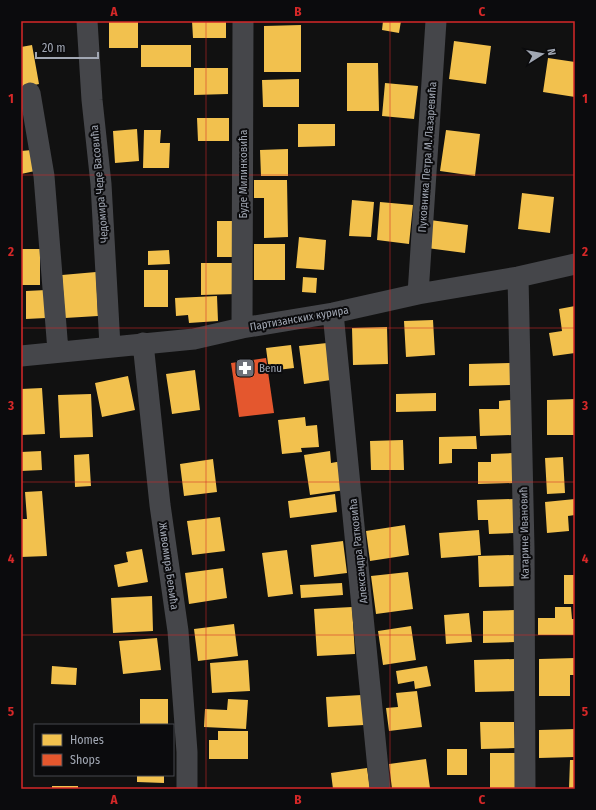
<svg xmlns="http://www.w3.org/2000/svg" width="596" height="810" font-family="'Fira Sans Condensed',sans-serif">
<rect width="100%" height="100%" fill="#111"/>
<path fill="#f2c14e" d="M 109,21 L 138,21 L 138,48 L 109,48 Z
M 192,21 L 226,21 L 226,38 L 193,38 Z
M 383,21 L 401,21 L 399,33 L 382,30 Z
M 301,25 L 301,72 L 264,72 L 264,26 Z
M 454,41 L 491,46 L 486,84 L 449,79 Z
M 32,45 L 39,84 L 21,88 L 21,47 Z
M 141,45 L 191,45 L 191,67 L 141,67 Z
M 548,58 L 575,62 L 575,97 L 543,92 Z
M 347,63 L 378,63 L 379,111 L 347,111 Z
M 194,68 L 228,68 L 228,94 L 194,95 Z
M 299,79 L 299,107 L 263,107 L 262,80 Z
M 385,83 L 418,86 L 414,119 L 382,116 Z
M 197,118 L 229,118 L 229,141 L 198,141 Z
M 298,124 L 335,124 L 335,146 L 298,147 Z
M 137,129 L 139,161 L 115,163 L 113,131 Z
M 144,130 L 161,130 L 160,143 L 170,143 L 169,168 L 143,168 Z
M 446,130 L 480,134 L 475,176 L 440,171 Z
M 288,149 L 288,176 L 261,176 L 260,150 Z
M 32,150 L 35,171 L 21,174 L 21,151 Z
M 254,180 L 287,180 L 288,237 L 264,238 L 264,198 L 254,198 Z
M 522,193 L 554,197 L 550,233 L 518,229 Z
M 352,200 L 374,202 L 371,237 L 349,236 Z
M 380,202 L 413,205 L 409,244 L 377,240 Z
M 430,220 L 468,225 L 465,253 L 427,248 Z
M 217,221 L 234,221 L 233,257 L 217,257 Z
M 299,237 L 326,240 L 324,270 L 296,268 Z
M 254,244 L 285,244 L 285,280 L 254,280 Z
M 21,249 L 40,249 L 40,285 L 21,285 Z
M 169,250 L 170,264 L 148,265 L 148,251 Z
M 201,263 L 237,263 L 237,294 L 201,295 Z
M 144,270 L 168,270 L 168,307 L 144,307 Z
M 96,272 L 98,316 L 65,318 L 62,275 Z
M 303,277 L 317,278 L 316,293 L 302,292 Z
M 46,290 L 46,318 L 26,319 L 26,291 Z
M 217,296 L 218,321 L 189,323 L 188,315 L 176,316 L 175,298 Z
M 575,306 L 575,353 L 553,356 L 549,333 L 562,331 L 559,309 Z
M 433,320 L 435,355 L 406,357 L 404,321 Z
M 387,327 L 388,364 L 353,365 L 352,328 Z
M 327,343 L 331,380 L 304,384 L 299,346 Z
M 291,345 L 294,368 L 269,371 L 266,348 Z
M 510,363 L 511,385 L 469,386 L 469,364 Z
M 195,370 L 200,410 L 172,414 L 166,374 Z
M 128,376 L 135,410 L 102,417 L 95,383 Z
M 42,388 L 45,434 L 21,435 L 21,389 Z
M 436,393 L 436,411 L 396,412 L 396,394 Z
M 91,394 L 93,437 L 60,438 L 58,395 Z
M 575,399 L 575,435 L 547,435 L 547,400 Z
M 511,400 L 512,435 L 480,436 L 479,409 L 499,409 L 499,401 Z
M 305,417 L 306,426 L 317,425 L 319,447 L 301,448 L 302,452 L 282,454 L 278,420 Z
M 476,436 L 477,449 L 452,449 L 452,463 L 439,464 L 439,437 Z
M 403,440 L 404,470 L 371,470 L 370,441 Z
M 41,451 L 42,470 L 21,471 L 21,452 Z
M 330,451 L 331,463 L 342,461 L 345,490 L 310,495 L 304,455 Z
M 513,453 L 514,483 L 478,484 L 478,462 L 491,462 L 491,454 Z
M 89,454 L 91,486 L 75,487 L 74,455 Z
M 563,457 L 565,493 L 547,494 L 545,458 Z
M 213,459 L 217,492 L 184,496 L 180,464 Z
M 42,491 L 47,556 L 21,557 L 21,519 L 27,519 L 25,492 Z
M 335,494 L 337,512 L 290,518 L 288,501 Z
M 513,499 L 514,533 L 489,534 L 488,520 L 478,520 L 477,500 Z
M 575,499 L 575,515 L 568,516 L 569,531 L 547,533 L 545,502 Z
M 220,517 L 225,551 L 192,555 L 187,521 Z
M 405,525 L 409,555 L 370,561 L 366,531 Z
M 479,530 L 481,555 L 441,558 L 439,533 Z
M 343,541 L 347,573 L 314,577 L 311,545 Z
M 142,549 L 148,582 L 118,587 L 114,565 L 128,562 L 126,552 Z
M 287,550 L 293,594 L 268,597 L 262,553 Z
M 514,555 L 515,586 L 479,587 L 478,556 Z
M 223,568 L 227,598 L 189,604 L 185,573 Z
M 408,572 L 413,609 L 376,614 L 371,576 Z
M 564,575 L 575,575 L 575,604 L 564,604 Z
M 342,583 L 343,595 L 301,598 L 300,585 Z
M 152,596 L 153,631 L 113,633 L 111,598 Z
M 352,607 L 355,654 L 317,656 L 314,609 Z
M 555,607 L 571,607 L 572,619 L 575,619 L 575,635 L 538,635 L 538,618 L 555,618 Z
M 515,610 L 515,642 L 483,643 L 483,611 Z
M 469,613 L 472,642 L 446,644 L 444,615 Z
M 234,624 L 238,656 L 198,661 L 194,629 Z
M 411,626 L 416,660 L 383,665 L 378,631 Z
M 157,638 L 161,670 L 123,674 L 119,641 Z
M 575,658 L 575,675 L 570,675 L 570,696 L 539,696 L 539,659 Z
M 515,659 L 516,691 L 475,692 L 474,660 Z
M 248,660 L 250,691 L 212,693 L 210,663 Z
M 52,666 L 77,668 L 76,685 L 51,684 Z
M 427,666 L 431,686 L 415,689 L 414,681 L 398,684 L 396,671 Z
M 417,691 L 422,727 L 389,731 L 386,708 L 398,707 L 396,693 Z
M 362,695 L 364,725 L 328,727 L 326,697 Z
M 140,699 L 168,699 L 168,725 L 140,725 Z
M 228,699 L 248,700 L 246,729 L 204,727 L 205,709 L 227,710 Z
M 480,722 L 514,722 L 515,748 L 481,749 Z
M 575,729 L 575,757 L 539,758 L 539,730 Z
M 218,731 L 248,731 L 248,759 L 209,759 L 209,740 L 218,740 Z
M 447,749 L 467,749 L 467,775 L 447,775 Z
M 490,753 L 516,753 L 516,789 L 490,789 Z
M 426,759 L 430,788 L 392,789 L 389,764 Z
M 570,760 L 575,760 L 575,789 L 569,789 Z
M 367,768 L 370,789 L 333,789 L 331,773 Z
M 137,775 L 164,775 L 164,783 L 137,782 Z
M 52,786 L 78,786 L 78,789 L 52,789 Z"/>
<path fill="#e4572e" d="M 266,358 L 274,413 L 239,417 L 231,363 Z"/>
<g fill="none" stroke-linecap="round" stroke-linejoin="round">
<path stroke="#45464a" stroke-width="21" d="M 87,21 L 92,100 L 101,184 L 110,346
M 30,93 L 44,176 L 58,351
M 518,277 L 524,548 L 525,789
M 418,294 L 436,21
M 333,313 L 380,789
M 242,328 L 243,21
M 143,343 L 160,505 L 178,631 L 187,752 L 187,789
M 21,356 L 194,339 L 242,328 L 333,313 L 418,294 L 518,277 L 575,264"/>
</g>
<path fill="none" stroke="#d62828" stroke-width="1" stroke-opacity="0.55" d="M 206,21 L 206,789M 390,21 L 390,789M 21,175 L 575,175M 21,328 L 575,328M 21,482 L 575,482M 21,635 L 575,635"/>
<defs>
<symbol id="pharmacy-square" viewBox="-11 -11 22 22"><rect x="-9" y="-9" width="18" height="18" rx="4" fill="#6f727a" stroke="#0b0b0d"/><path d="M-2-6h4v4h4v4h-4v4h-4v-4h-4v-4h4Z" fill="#fff"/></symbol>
</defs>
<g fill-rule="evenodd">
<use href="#pharmacy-square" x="234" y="357" width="22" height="22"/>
</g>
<g text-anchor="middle" stroke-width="4" stroke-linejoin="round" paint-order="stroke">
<g font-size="11" fill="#a1a7b3" stroke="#0b0b0d">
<text transform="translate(427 157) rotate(-86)" y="4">Пуковника Петра М. Лазаревића</text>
<text transform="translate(243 174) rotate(-90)" y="4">Буде Милинковића</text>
<text transform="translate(99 184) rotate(-95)" y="4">Чедомира Чеде Васовића</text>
<text transform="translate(299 318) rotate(-10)" y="4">Партизанских курира</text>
<text transform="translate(524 533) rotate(-91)" y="4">Катарине Ивановић</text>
<text transform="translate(358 551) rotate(-96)" y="4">Александра Ратковића</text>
<text transform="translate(169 566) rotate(82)" y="4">Живомира Бељића</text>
</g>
<g font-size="11" fill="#a1a7b3" stroke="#0b0b0d" text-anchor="start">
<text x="259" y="372">Benu</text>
</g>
</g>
<rect width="596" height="810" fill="none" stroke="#0b0b0d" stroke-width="44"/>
<rect x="34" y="724" width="140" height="52" fill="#0b0b0d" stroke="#47494f"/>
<rect x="42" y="734" width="20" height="12" fill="#f2c14e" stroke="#47494f"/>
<text x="70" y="744" font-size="12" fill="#a1a7b3">Homes</text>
<rect x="42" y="754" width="20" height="12" fill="#e4572e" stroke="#47494f"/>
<text x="70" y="764" font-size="12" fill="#a1a7b3">Shops</text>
<g transform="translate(542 54) rotate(79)" stroke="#0b0b0d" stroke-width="3" paint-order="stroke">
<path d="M0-3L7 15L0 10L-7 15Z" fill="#a1a7b3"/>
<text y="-6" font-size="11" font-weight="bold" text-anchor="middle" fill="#a1a7b3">N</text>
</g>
<path d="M36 52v6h62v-6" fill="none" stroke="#a1a7b3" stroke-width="2"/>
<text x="42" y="52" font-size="12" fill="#a1a7b3" stroke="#0b0b0d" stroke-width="3" paint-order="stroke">20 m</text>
<rect x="22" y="22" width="552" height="766" fill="none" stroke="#d62828" stroke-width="1.5"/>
<g font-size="13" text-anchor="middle" font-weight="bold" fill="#d62828">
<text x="114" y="16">A</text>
<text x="298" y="16">B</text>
<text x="482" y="16">C</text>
<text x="11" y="103">1</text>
<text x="585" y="103">1</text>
<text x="11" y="256">2</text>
<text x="585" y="256">2</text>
<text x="11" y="410">3</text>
<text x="585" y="410">3</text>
<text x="11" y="563">4</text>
<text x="585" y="563">4</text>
<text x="11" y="716">5</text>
<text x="585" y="716">5</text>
<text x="114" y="804">A</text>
<text x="298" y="804">B</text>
<text x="482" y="804">C</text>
</g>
</svg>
